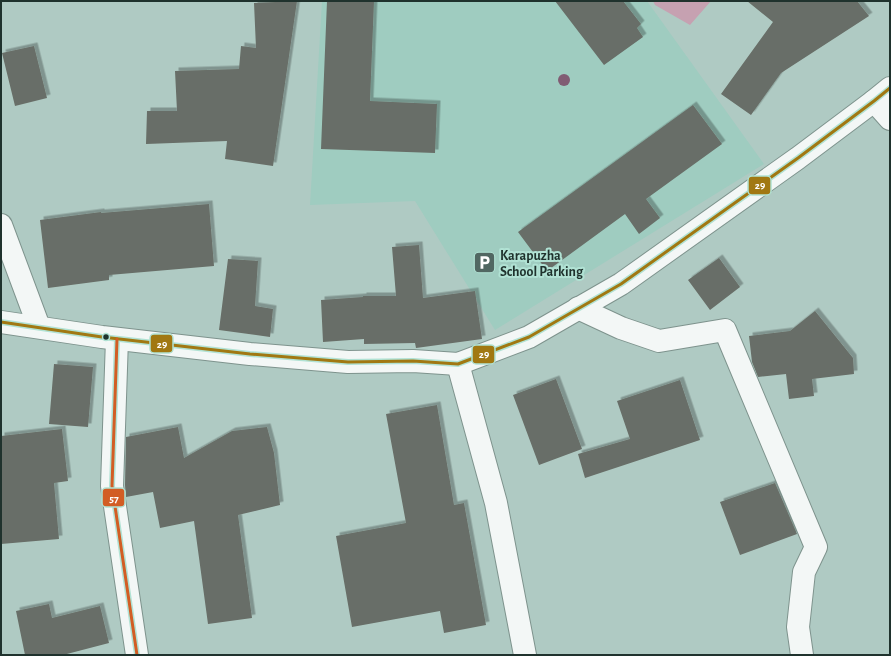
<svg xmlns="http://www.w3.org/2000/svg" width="891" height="656" font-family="'Alegreya Sans',sans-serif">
<defs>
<filter id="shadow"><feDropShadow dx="3.5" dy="-3.5" stdDeviation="0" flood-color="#0004"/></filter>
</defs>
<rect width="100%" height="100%" fill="#afcac3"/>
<path fill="#9fccc0" d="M 322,1 L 647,1 L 764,164 L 495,330 L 415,201 L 310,205 Z"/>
<path fill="#c6a1b1" d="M 653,1 L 711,1 L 690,25 L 655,5 Z"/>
<path fill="#686e67" filter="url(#shadow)" d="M 297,1 L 273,166 L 225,159 L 227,141 L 146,144 L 147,111 L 177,111 L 175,71 L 239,69 L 241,46 L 256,48 L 254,3 Z
M 327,1 L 374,1 L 370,101 L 437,104 L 435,153 L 321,149 Z
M 555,1 L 623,1 L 641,24 L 637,28 L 643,37 L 604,65 Z
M 747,1 L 857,1 L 869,16 L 781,73 L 751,115 L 721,94 L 773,22 Z
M 34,46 L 47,98 L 15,106 L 2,53 Z
M 693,105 L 722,144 L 646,199 L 660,218 L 639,234 L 625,214 L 547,271 L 518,232 Z
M 209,204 L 214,266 L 109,275 L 109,280 L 48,288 L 40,220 L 101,212 L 101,213 Z
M 419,245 L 423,298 L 475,291 L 482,339 L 416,348 L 415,343 L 364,344 L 364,339 L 323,342 L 321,300 L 363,297 L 363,296 L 396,296 L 392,247 Z
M 719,258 L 740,287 L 710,310 L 688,280 Z
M 228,259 L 258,261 L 255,306 L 273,309 L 270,337 L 219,330 Z
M 815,311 L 853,358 L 854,374 L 812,379 L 814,396 L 789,399 L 786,374 L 758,377 L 752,362 L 749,336 L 790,331 Z
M 54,364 L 93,367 L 88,427 L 49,424 Z
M 556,379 L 582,449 L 539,465 L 513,395 Z
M 680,380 L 700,440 L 585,478 L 578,454 L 630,439 L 617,401 Z
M 437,405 L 454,505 L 464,503 L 486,625 L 444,633 L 440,611 L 352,627 L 336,536 L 406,523 L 386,414 Z
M 178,427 L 184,458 L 232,431 L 267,427 L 274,453 L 280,505 L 238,515 L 252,618 L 208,624 L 194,521 L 160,528 L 153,492 L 126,497 L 125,485 L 126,437 Z
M 62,429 L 68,481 L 54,483 L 59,539 L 1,544 L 1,436 Z
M 775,483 L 797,534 L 740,555 L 720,502 Z
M 49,604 L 52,618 L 100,606 L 109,643 L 63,655 L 25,655 L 16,611 Z"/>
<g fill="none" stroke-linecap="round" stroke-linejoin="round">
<defs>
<path id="street" d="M 874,101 L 890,119
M 1,225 L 39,327
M 578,308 L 621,328 L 659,341 L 725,330 L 816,547 L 804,572 L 798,627 L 802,655
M 117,339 L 112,486 L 137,655
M 458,364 L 496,503 L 525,655"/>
<path id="secondary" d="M 1,322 L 102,337 L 250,354 L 348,362 L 413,361 L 458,364 L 529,337 L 621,284 L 798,158 L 874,101 L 890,88"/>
</defs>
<use href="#street" stroke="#7e938d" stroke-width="24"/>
<use href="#secondary" stroke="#7e938d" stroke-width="24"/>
<use href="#street" stroke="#f3f7f6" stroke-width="22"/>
<use href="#secondary" stroke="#f3f7f6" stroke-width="22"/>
<defs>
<path id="bus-1" d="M 1,322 L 102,337 L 250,354 L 348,362 L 413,361 L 458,364 L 529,337 L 621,284 L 798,158 L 874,101 L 890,88"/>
<path id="bus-2" d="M 117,339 L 112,486 L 137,655"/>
</defs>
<use href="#bus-1" stroke="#b1e2d4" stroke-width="6"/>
<use href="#bus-2" stroke="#b1e2d4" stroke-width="6"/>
<use href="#bus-1" stroke="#a17812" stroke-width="3"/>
<use href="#bus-2" stroke="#d25d24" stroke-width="3"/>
</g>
<circle fill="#815c73" cx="564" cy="80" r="6"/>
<defs>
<symbol id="parking-square" viewBox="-11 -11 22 22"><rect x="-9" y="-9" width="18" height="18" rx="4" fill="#516762" stroke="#b1e2d4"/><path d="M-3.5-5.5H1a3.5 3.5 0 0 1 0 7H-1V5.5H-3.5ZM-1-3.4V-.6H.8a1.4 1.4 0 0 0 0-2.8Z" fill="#fff"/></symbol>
</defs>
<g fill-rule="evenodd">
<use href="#parking-square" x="472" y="250" width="25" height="25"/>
</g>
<circle fill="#1f322d" stroke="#b1e2d4" stroke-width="1.5" cx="106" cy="337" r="3.5"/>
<g text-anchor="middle" stroke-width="4" stroke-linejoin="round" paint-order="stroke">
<g font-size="14" font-weight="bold" fill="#1f322d" stroke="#b1e2d4" text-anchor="start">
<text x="500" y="260">Karapuzha<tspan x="500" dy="16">School Parking</tspan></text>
</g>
</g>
<g stroke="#b1e2d4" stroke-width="1.5">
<rect x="748" y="176" width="23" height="19" rx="4" fill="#a17812"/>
<rect x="150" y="334" width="23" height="19" rx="4" fill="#a17812"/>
<rect x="472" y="345" width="23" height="19" rx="4" fill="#a17812"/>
<rect x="102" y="488" width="23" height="19" rx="4" fill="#d25d24"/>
</g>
<g font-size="11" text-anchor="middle" font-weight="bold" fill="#fff">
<text x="760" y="189">29</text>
<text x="162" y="348">29</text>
<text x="484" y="358">29</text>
<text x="114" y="502">57</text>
</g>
<rect width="891" height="656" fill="none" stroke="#1f322d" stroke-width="4"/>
</svg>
